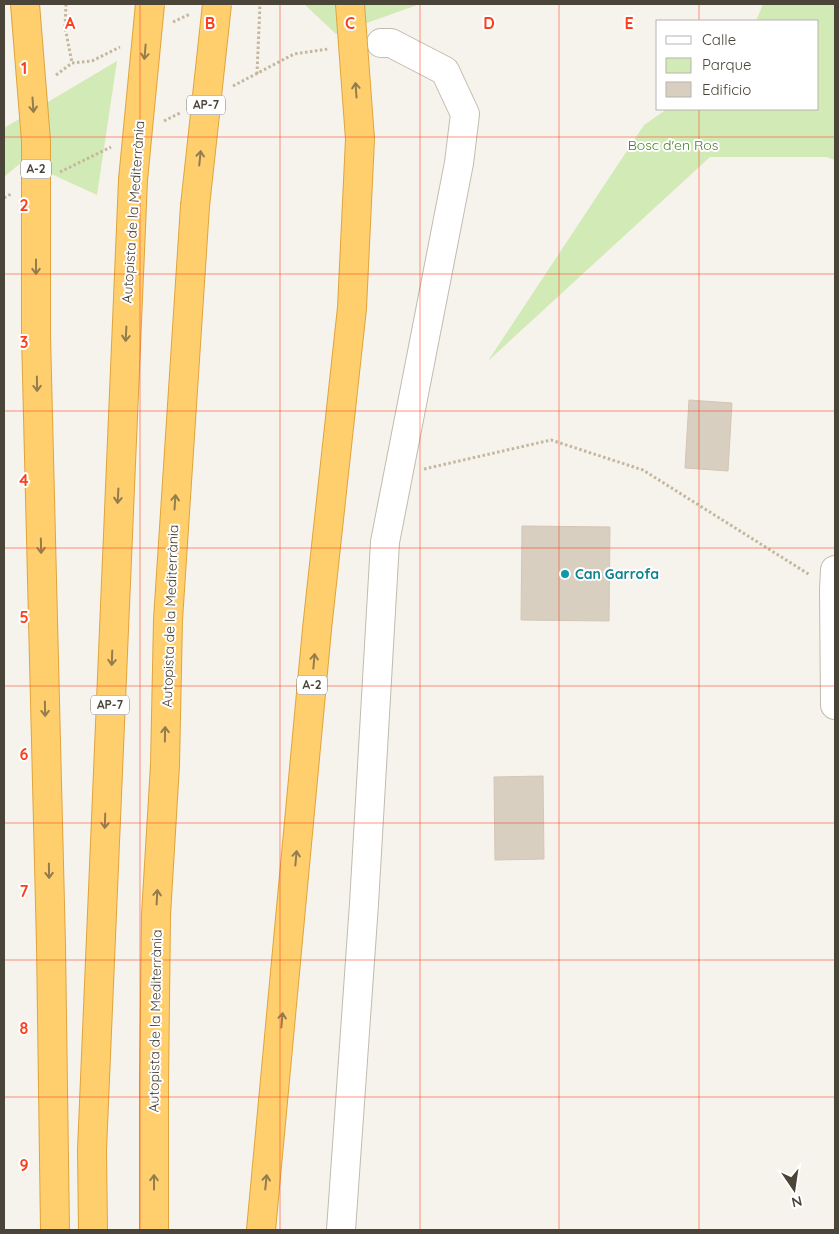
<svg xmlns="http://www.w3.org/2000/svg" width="839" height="1234" font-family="Quicksand,sans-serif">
<rect width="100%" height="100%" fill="#f6f3ec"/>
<path fill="#d2eab5" d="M 304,4 L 420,4 L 336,34 Z
M 763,4 L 835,4 L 835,160 L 826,157 L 710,157 L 488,361 L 644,125 L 667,109 L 818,109 L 818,21 L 756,21 Z
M 117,61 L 97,195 L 23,161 L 4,177 L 4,128 Z"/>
<path fill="#d8cfc1" stroke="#d3c7b4" d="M 689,400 L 732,403 L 728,471 L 685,468 Z
M 522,526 L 610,527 L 609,621 L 521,620 Z
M 543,776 L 544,859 L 495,860 L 494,777 Z"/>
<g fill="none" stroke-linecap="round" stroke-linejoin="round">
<defs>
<path id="minor" d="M 835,570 L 834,589 L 835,705
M 341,1230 L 364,904 L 385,542 L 459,163 L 465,114 L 445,71 L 391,43 L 381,43"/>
<path id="motorway" d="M 36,335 L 51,945 L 55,1230
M 93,1230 L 92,1150 L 133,180
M 154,1230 L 154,1084 L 156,915 L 165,765 L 168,620 L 195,206
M 261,1230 L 317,629 L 352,308 L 360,139"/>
</defs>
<use href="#minor" stroke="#c2bbae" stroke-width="30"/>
<use href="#motorway" stroke="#e0a43c" stroke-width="30"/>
<path stroke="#c4b79f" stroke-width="3" stroke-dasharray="2.5 2.5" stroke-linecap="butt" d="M 66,4 L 65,27 L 72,63
M 173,22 L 190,14
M 257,74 L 260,4
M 56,75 L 72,63 L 92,61 L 120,47
M 233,86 L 294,54 L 328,49
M 164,121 L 180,113
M 60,172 L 111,147
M 4,198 L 11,194
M 424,469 L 551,440 L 643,470 L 810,575"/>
<use href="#minor" stroke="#fff" stroke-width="28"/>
<use href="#motorway" stroke="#ffcf6e" stroke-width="28"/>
<defs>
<path id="motorway-bridge" d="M 25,4 L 36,141 L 36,335
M 350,4 L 360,139
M 133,180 L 150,4
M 195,206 L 217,4"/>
</defs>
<use href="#motorway-bridge" stroke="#e0a43c" stroke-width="30" stroke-linecap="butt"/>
<use href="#motorway-bridge" stroke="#ffcf6e" stroke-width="28"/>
</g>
<defs><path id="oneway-shaft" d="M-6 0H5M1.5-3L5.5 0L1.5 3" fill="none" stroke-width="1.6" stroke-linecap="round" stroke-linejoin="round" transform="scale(1.25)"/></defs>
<g stroke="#937c4e">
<use href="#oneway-shaft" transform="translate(145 52) rotate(95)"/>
<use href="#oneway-shaft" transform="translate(356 90) rotate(-94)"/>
<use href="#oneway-shaft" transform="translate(33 105) rotate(86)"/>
<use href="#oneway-shaft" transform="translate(200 158) rotate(-84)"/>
<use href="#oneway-shaft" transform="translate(36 267) rotate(90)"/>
<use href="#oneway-shaft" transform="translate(126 334) rotate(93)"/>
<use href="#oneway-shaft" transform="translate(37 384) rotate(89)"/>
<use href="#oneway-shaft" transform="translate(118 496) rotate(93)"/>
<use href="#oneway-shaft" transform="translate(175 502) rotate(-86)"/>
<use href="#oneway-shaft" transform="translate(41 546) rotate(89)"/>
<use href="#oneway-shaft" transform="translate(112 658) rotate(92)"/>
<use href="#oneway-shaft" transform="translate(314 661) rotate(-85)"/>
<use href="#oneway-shaft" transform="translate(45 709) rotate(89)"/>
<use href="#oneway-shaft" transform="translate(165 734) rotate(-89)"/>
<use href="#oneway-shaft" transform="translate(105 821) rotate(92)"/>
<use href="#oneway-shaft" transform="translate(296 858) rotate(-85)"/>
<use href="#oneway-shaft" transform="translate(49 871) rotate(89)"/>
<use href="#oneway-shaft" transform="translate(157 897) rotate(-87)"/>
<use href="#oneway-shaft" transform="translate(282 1020) rotate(-85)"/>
<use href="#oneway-shaft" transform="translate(154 1182) rotate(-90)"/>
<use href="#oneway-shaft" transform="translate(266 1182) rotate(-84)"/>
</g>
<path fill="none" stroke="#fc3f1d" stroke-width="1" stroke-opacity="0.55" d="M 140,4 L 140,1230M 280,4 L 280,1230M 420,4 L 420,1230M 559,4 L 559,1230M 699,4 L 699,21M 699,109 L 699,1230M 4,137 L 835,137M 4,274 L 835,274M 4,411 L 835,411M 4,548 L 835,548M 4,686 L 835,686M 4,823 L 835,823M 4,960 L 835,960M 4,1097 L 835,1097"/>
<circle fill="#0f9aa8" stroke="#fff" stroke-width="2" cx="565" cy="574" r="5"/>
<g text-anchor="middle" stroke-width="4" stroke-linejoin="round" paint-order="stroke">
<g fill="#fff" stroke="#817c74" stroke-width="1">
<rect x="187" y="95.5" width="38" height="19" rx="4"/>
<rect x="21" y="159.5" width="30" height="19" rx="4"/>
<rect x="297" y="675.5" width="30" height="19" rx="4"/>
<rect x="91" y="695.5" width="38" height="19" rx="4"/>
</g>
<g font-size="12" font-weight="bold" fill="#4b4439">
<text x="206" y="109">AP-7</text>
<text x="36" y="173">A-2</text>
<text x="312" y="689">A-2</text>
<text x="110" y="709">AP-7</text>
</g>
<g font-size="14" fill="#4a7f2a" stroke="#fff">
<text x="673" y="150">Bosc d'en Ros</text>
</g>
<g font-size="14" fill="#4b4439" stroke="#fff">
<text transform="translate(133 212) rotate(-86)" y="5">Autopista de la Mediterrània</text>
<text transform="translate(170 616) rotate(-88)" y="5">Autopista de la Mediterrània</text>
<text transform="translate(155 1021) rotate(-89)" y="5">Autopista de la Mediterrània</text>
</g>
<g font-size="14" font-weight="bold" fill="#0d838f" stroke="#fff" text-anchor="start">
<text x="575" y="579">Can Garrofa</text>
</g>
</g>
<g font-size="16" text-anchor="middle" font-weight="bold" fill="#fc3f1d" stroke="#fff" stroke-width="4" stroke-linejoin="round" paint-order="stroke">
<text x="70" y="29">A</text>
<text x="210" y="29">B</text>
<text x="350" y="29">C</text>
<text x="489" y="29">D</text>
<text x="629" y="29">E</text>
<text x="24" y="74">1</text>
<text x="24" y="211">2</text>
<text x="24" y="348">3</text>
<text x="24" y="486">4</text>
<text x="24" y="623">5</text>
<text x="24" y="760">6</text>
<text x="24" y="897">7</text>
<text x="24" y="1034">8</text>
<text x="24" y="1171">9</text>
</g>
<rect width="839" height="1234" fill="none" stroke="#4b4439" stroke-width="10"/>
<rect x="656" y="20" width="162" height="90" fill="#ffffff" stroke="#b7b4b0"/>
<rect x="666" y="36" width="25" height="8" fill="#ffffff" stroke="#b7b4b0"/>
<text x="702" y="45" font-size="15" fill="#4b4439">Calle</text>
<rect x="666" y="58" width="25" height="15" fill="#d2eab5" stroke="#b7b4b0"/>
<text x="702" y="70" font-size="15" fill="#4b4439">Parque</text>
<rect x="666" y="82" width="25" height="15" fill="#d8cfc1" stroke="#b7b4b0"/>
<text x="702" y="95" font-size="15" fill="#4b4439">Edificio</text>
<g transform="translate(794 1189) rotate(167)" stroke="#ffffff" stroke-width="4" paint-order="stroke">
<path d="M0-4L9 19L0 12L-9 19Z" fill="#4b4439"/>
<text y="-8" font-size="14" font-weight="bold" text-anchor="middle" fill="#4b4439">N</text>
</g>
</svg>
